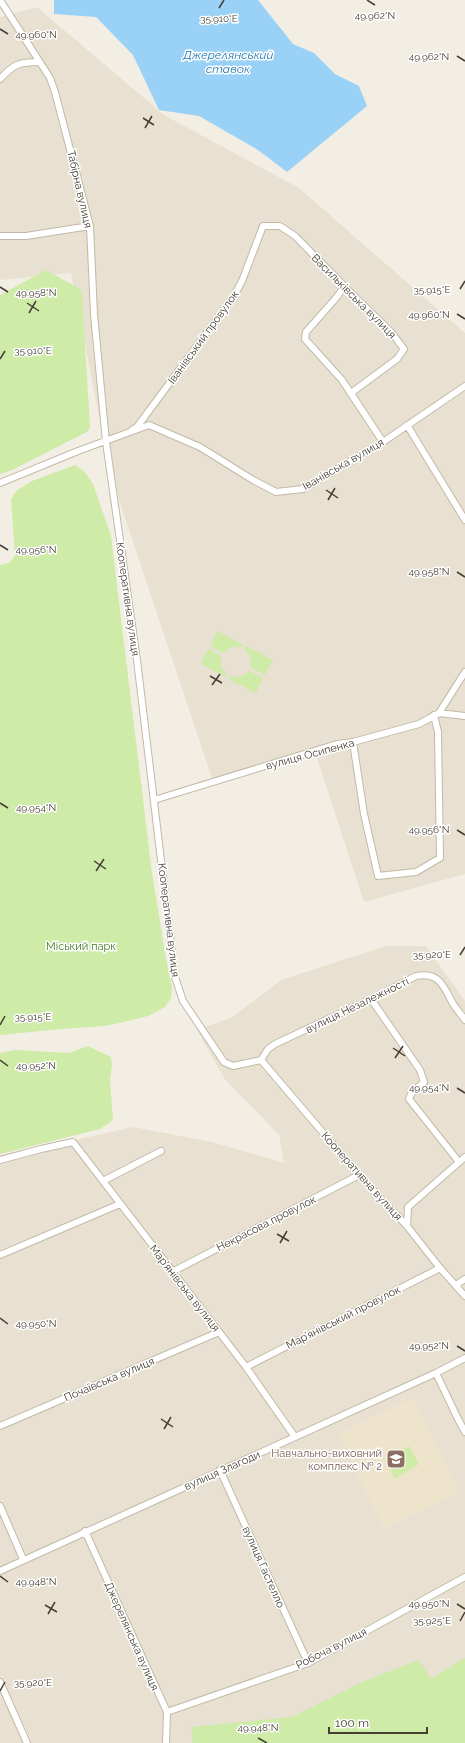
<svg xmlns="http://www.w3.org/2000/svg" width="465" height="1743" font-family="Raleway,sans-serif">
<rect width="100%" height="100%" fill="#f3eee3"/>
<path fill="#e8e0d1" d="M 37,7 L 164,115 L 299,188 L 465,333 L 465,874 L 364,902 L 316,755 L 213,781 L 111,476 L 71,273 L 0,280 L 0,17 Z
M 386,946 L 426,946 L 465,1001 L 465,1743 L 0,1743 L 0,1157 L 133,1127 L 212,1142 L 284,1163 L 279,1135 L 224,1078 L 197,1030 L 233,1017 L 281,980 Z"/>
<path fill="#eee4cc" d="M 412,1398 L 459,1492 L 384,1529 L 338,1434 Z"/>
<path fill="#ceeba8" d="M 46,270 L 80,289 L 82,295 L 90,427 L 88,431 L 81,435 L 12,470 L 0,474 L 0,295 Z
M 75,465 L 85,472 L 93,484 L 111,536 L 152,873 L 166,959 L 172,987 L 171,998 L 165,1007 L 148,1016 L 106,1026 L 61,1029 L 0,1035 L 0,565 C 8,564 11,562 15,555 L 11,499 L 17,490 L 32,481 Z
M 217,631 L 243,645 L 242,647 L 231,647 L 223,653 L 210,646 Z
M 246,646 L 273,660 L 265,675 L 251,668 L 251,657 L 245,649 Z
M 208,649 L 221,656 L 221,667 L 227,675 L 226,677 L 201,664 Z
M 249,671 L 263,678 L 256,693 L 229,679 L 230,676 C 238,678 244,677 249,671 Z
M 88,1046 L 111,1057 L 112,1066 L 110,1080 L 113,1120 L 100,1129 L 0,1154 L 0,1053 L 14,1050 L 69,1053 Z
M 409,1446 L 419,1464 L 395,1479 L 385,1459 Z
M 465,1658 L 465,1743 L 193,1743 L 191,1727 L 292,1717 L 362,1682 L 419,1660 L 431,1679 Z"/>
<path fill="#99d2f6" d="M 54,0 L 258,0 L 293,44 L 314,53 L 335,74 L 359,86 L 367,106 L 287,172 L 258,150 L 199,116 L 159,110 L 133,55 L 96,17 L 54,14 Z"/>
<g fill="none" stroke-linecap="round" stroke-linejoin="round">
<defs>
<path id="street" d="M 0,0 L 50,78 L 55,92 L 90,226 L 94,314 L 106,442 L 137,660 L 175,977 L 183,1001 L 224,1062 L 233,1066 L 261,1060
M 0,79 C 14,64 19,62 39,62
M 0,236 L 26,236 L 90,226
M 344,287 L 336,298 L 306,332 L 305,339 L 342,380 L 383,442
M 407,425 L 465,520
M 132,430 L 137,427 L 234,296 L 242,281 L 263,226 L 280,226 L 295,236 L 352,294 L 391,332 L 404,349 L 397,359 L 351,393
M 0,483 L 78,451 L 149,425 L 200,447 L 253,480 L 276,492 L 303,489 L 383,442 L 465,386
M 439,713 L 465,672
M 353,742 L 364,814 L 378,876 L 416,872 L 440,858 L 438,732 L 434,715
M 154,800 L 337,744 L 353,742 L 419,724 L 439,713 L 465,716
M 371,999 L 420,1070 L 424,1082 L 412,1092 L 409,1099 L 459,1162
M 261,1060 L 359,1175 L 407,1226 L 440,1268 L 465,1296
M 261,1060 L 268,1049 L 275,1044 L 371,999 L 416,976 C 439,972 443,985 452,1002 C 456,1009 461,1014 465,1020
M 0,1160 L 41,1149 L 73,1142 L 246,1367 L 295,1437
M 103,1181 L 161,1151
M 407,1226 L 408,1207 L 465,1157
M 0,1255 L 120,1204
M 172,1272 L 359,1175
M 456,1285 L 465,1279
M 246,1367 L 440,1268
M 436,1373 L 457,1417 L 465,1432
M 0,1426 L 219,1332
M 220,1470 L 308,1663
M 0,1506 L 23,1559
M 85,1531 L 167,1712 L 166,1743
M 0,1571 L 436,1373 L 465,1358
M 0,1682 L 27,1743
M 167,1712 L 308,1663 L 465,1577"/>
</defs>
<use href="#street" stroke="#c2b9a8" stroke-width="8"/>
<use href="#street" stroke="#fff" stroke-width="6"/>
</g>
<path fill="none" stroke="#453e33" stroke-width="1.5" d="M 367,0 L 375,5M 219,8 L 224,0M 0,29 L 8,34M 457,56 L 465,61M 143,118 L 154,125M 145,128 L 152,116M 0,287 L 8,292M 460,289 L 465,281M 27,303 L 39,311M 29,313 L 36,301M 457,314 L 465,319M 0,359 L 5,351M 326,490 L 338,498M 328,500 L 335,488M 0,545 L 8,550M 457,572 L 465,577M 210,676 L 222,683M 212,685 L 220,674M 0,803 L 8,808M 457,830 L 465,835M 94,861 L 106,869M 96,871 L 104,859M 460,955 L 465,947M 0,1025 L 5,1016M 393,1048 L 405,1056M 395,1058 L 403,1046M 0,1060 L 8,1066M 457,1088 L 465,1093M 277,1234 L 289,1241M 280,1243 L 287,1231M 0,1318 L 8,1324M 457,1346 L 465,1351M 161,1419 L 173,1427M 164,1429 L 171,1417M 0,1576 L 8,1582M 457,1604 L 465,1609M 45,1605 L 57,1612M 48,1614 L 55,1602M 460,1621 L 465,1612M 0,1691 L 5,1682M 258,1738 L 267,1743"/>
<defs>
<symbol id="school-square" viewBox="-11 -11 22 22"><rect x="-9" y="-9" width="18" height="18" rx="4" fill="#8d6e63" stroke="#fff"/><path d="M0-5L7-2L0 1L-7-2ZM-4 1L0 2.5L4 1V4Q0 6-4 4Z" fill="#fff"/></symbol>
</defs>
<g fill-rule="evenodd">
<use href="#school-square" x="385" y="1448" width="22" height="22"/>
</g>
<g text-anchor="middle" stroke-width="3" stroke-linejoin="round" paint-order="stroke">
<g font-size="11" fill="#453e33" stroke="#fff">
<text transform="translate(80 189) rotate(77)" y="4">Табірна вулиця</text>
<text transform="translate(354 296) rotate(45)" y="4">Васильківська вулиця</text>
<text transform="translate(203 337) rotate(-54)" y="4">Іванівський провулок</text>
<text transform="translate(343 464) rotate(-30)" y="4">Іванівська вулиця</text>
<text transform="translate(128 599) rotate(82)" y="4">Кооперативна вулиця</text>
<text transform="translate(310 754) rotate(-15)" y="4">вулиця Осипенка</text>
<text transform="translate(169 920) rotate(83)" y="4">Кооперативна вулиця</text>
<text transform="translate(357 1005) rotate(-26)" y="4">вулиця Незалежності</text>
<text transform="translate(362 1176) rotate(48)" y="4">Кооперативна вулиця</text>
<text transform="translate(266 1223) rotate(-27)" y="4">Некрасова провулок</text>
<text transform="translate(185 1288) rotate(52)" y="4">Мар’янівська вулиця</text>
<text transform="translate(343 1317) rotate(-27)" y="4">Мар’янівський провулок</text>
<text transform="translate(109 1379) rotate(-23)" y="4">Почаївська вулиця</text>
<text transform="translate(222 1470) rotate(-24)" y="4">вулиця Злагоди</text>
<text transform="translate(264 1567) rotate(66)" y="4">вулиця Гастелло</text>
<text transform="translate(132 1636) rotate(66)" y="4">Джерелянська вулиця</text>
<text transform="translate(331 1648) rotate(-27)" y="4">Робоча вулиця</text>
</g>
<g font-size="11" fill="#457b22" stroke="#fff">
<text x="81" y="950">Міський парк</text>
</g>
<g font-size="11" fill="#785e54" stroke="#fff" text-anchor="end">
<text x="382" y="1457">Навчально-виховний<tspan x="382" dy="13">комплекс № 2</tspan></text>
</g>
<g font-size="12" font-style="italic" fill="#2378b1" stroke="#fff">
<text x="228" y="59">Джерелянський<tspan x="228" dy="14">ставок</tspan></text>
</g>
</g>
<g font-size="10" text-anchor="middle" fill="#453e33" stroke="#fff" stroke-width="3" stroke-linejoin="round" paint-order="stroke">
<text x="375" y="19">49.962°N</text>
<text x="219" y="22">35.910°E</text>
<text x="36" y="38">49.960°N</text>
<text x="429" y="60">49.962°N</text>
<text x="432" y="293">35.915°E</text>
<text x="36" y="296">49.958°N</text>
<text x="429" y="318">49.960°N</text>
<text x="33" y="354">35.910°E</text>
<text x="36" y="553">49.956°N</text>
<text x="429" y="575">49.958°N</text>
<text x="36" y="811">49.954°N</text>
<text x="429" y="833">49.956°N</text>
<text x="432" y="958">35.920°E</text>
<text x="33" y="1020">35.915°E</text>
<text x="36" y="1069">49.952°N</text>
<text x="429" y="1091">49.954°N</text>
<text x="36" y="1327">49.950°N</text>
<text x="429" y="1349">49.952°N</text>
<text x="36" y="1585">49.948°N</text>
<text x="429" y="1607">49.950°N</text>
<text x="432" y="1624">35.925°E</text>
<text x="33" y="1686">35.920°E</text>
<text x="258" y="1731">49.948°N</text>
</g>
<path d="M329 1727v6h98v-6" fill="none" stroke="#453e33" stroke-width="2"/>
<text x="335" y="1727" font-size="12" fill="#453e33" stroke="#ffffff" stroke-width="3" paint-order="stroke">100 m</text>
</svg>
